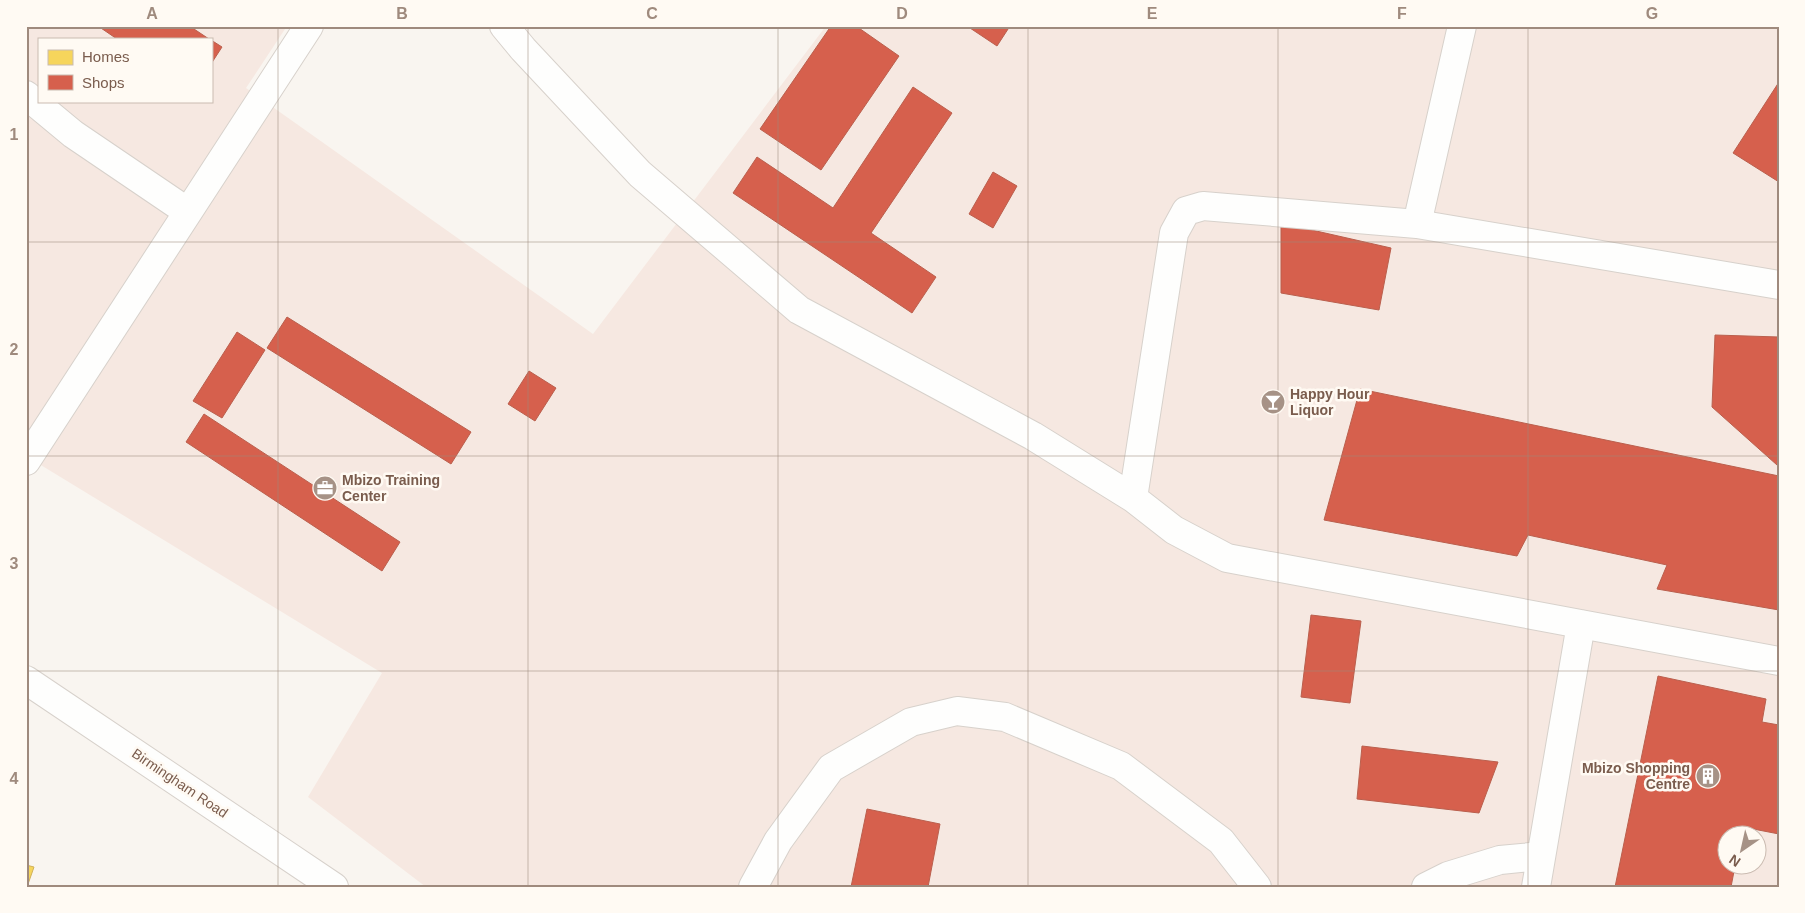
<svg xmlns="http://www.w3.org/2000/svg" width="1805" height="913" font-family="Helvetica,sans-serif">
<rect width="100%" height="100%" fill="#f9f5f0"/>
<path fill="#f6e8e1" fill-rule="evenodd" d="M 26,26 L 287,26 L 246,88 L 593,334 L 826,26 L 1779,26 L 1779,887 L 426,887 L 308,797 L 382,673 L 26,456 ZM 39,39 L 211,39 L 211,101 L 39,101 ZM 1728,836 L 1758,836 L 1758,866 L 1728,866 Z"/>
<path fill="#f6d55c" stroke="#d1b158" d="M 26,865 L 34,867 L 27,887 L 26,887 Z"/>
<path fill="#d6604d" stroke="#ba5f4d" d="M 98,26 L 195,26 L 194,29 L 209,39 L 117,39 Z
M 831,26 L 856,26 L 899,56 L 821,170 L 760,129 Z
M 967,26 L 1010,26 L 997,46 Z
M 211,40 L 222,47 L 211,64 Z
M 1779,82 L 1779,182 L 1733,153 Z
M 913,87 L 952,113 L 871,233 L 936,277 L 912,313 L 733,193 L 757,157 L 833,208 Z
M 993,172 L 1017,186 L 993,228 L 969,214 Z
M 1281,223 L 1391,248 L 1379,310 L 1281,293 Z
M 287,317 L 471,432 L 451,464 L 267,348 Z
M 237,332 L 265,350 L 222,418 L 193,401 Z
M 1715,335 L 1779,337 L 1779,465 L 1777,465 L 1712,407 Z
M 529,371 L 556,388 L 535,421 L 508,404 Z
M 1360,389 L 1779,476 L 1779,610 L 1657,589 L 1667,565 L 1528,535 L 1517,556 L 1324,520 Z
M 204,414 L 400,542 L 382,571 L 186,442 Z
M 1311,615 L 1361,621 L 1350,703 L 1301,697 Z
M 1658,676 L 1766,699 L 1762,722 L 1779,725 L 1779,834 L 1743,827 L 1741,836 L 1728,836 L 1728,866 L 1735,866 L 1731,887 L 1615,887 Z
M 1362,746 L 1498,762 L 1479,813 L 1357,799 Z
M 867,809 L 940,824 L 928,887 L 851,887 Z"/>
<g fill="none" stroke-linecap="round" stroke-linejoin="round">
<defs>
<path id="minor" d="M 504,26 L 523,49 L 640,174 L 799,310 L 1033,436 L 1133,498 L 1174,530 L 1227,558 L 1779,661
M 1462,26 L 1417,224 L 1779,285
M 26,95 L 73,134 L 188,212
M 26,461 L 309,26
M 1133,498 L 1174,233 L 1186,211 L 1203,206 L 1417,224
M 26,680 L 334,887
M 753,887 L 778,841 L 831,768 L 911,722 L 957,711 L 1005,717 L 1121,766 L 1221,841 L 1257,887
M 1426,887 L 1448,876 L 1500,860 L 1541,856
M 1536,887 L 1581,624"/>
</defs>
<use href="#minor" stroke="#d7d1cb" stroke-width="30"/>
<use href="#minor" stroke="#fefefd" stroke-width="28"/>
</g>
<path fill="none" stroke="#9f8a7d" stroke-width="1" stroke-opacity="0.55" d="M 278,26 L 278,887M 528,26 L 528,887M 778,26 L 778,887M 1028,26 L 1028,887M 1278,26 L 1278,887M 1528,26 L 1528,887M 26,242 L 1779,242M 26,456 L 1779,456M 26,671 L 1779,671"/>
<defs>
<symbol id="bar-disc" viewBox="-11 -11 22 22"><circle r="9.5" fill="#a69286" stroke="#fffaf3"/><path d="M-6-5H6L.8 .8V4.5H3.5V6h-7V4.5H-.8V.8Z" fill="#fff"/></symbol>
<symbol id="office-disc" viewBox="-11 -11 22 22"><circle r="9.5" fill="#a69286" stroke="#fffaf3"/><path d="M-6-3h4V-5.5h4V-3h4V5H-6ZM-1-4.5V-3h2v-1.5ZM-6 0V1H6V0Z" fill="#fff"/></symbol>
<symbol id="building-disc" viewBox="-11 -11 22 22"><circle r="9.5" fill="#a69286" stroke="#fffaf3"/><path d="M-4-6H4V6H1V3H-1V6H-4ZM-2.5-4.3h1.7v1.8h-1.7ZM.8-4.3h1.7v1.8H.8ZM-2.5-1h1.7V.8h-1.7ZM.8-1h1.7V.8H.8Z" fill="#fff"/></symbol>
</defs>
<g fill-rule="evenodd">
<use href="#bar-disc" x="1259" y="388" width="28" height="28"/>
<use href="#office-disc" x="311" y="474" width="28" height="28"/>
<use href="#building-disc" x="1694" y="762" width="28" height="28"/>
</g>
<g text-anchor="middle" stroke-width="5" stroke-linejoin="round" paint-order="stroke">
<g font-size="14" font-weight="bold" fill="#7a5c4d" stroke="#fffaf3" text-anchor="start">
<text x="1290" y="399">Happy Hour<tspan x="1290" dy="16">Liquor</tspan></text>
<text x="342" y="485">Mbizo Training<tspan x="342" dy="16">Center</tspan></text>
<text x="1690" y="773" text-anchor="end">Mbizo Shopping<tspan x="1690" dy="16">Centre</tspan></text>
</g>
<g font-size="14" fill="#7a5c4d" stroke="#fffaf3">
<text transform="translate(180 783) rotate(34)" y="5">Birmingham Road</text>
</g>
</g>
<rect width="1805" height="913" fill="none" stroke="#fffaf3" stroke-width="55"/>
<rect x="38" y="38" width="175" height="65" fill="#fffaf3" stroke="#cabbb1"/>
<rect x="48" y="50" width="25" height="15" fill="#f6d55c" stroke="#cabbb1"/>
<text x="82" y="62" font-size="15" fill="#7a5c4d">Homes</text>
<rect x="48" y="75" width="25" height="15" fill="#d6604d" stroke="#cabbb1"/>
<text x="82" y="88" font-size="15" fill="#7a5c4d">Shops</text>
<g transform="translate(1742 850) rotate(214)"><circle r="24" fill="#fffaf3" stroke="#cabbb1"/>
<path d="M0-4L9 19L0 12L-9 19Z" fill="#a69286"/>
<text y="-8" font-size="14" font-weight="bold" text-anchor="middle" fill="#7a5c4d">N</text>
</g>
<rect x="28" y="28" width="1750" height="858" fill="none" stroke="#9f8a7d" stroke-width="2"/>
<g font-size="16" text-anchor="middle" font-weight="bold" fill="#9f8a7d">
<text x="152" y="19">A</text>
<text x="402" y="19">B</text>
<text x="652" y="19">C</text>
<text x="902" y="19">D</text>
<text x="1152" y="19">E</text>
<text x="1402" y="19">F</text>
<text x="1652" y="19">G</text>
<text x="14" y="140">1</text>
<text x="14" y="355">2</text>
<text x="14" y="569">3</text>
<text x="14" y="784">4</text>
</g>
</svg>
